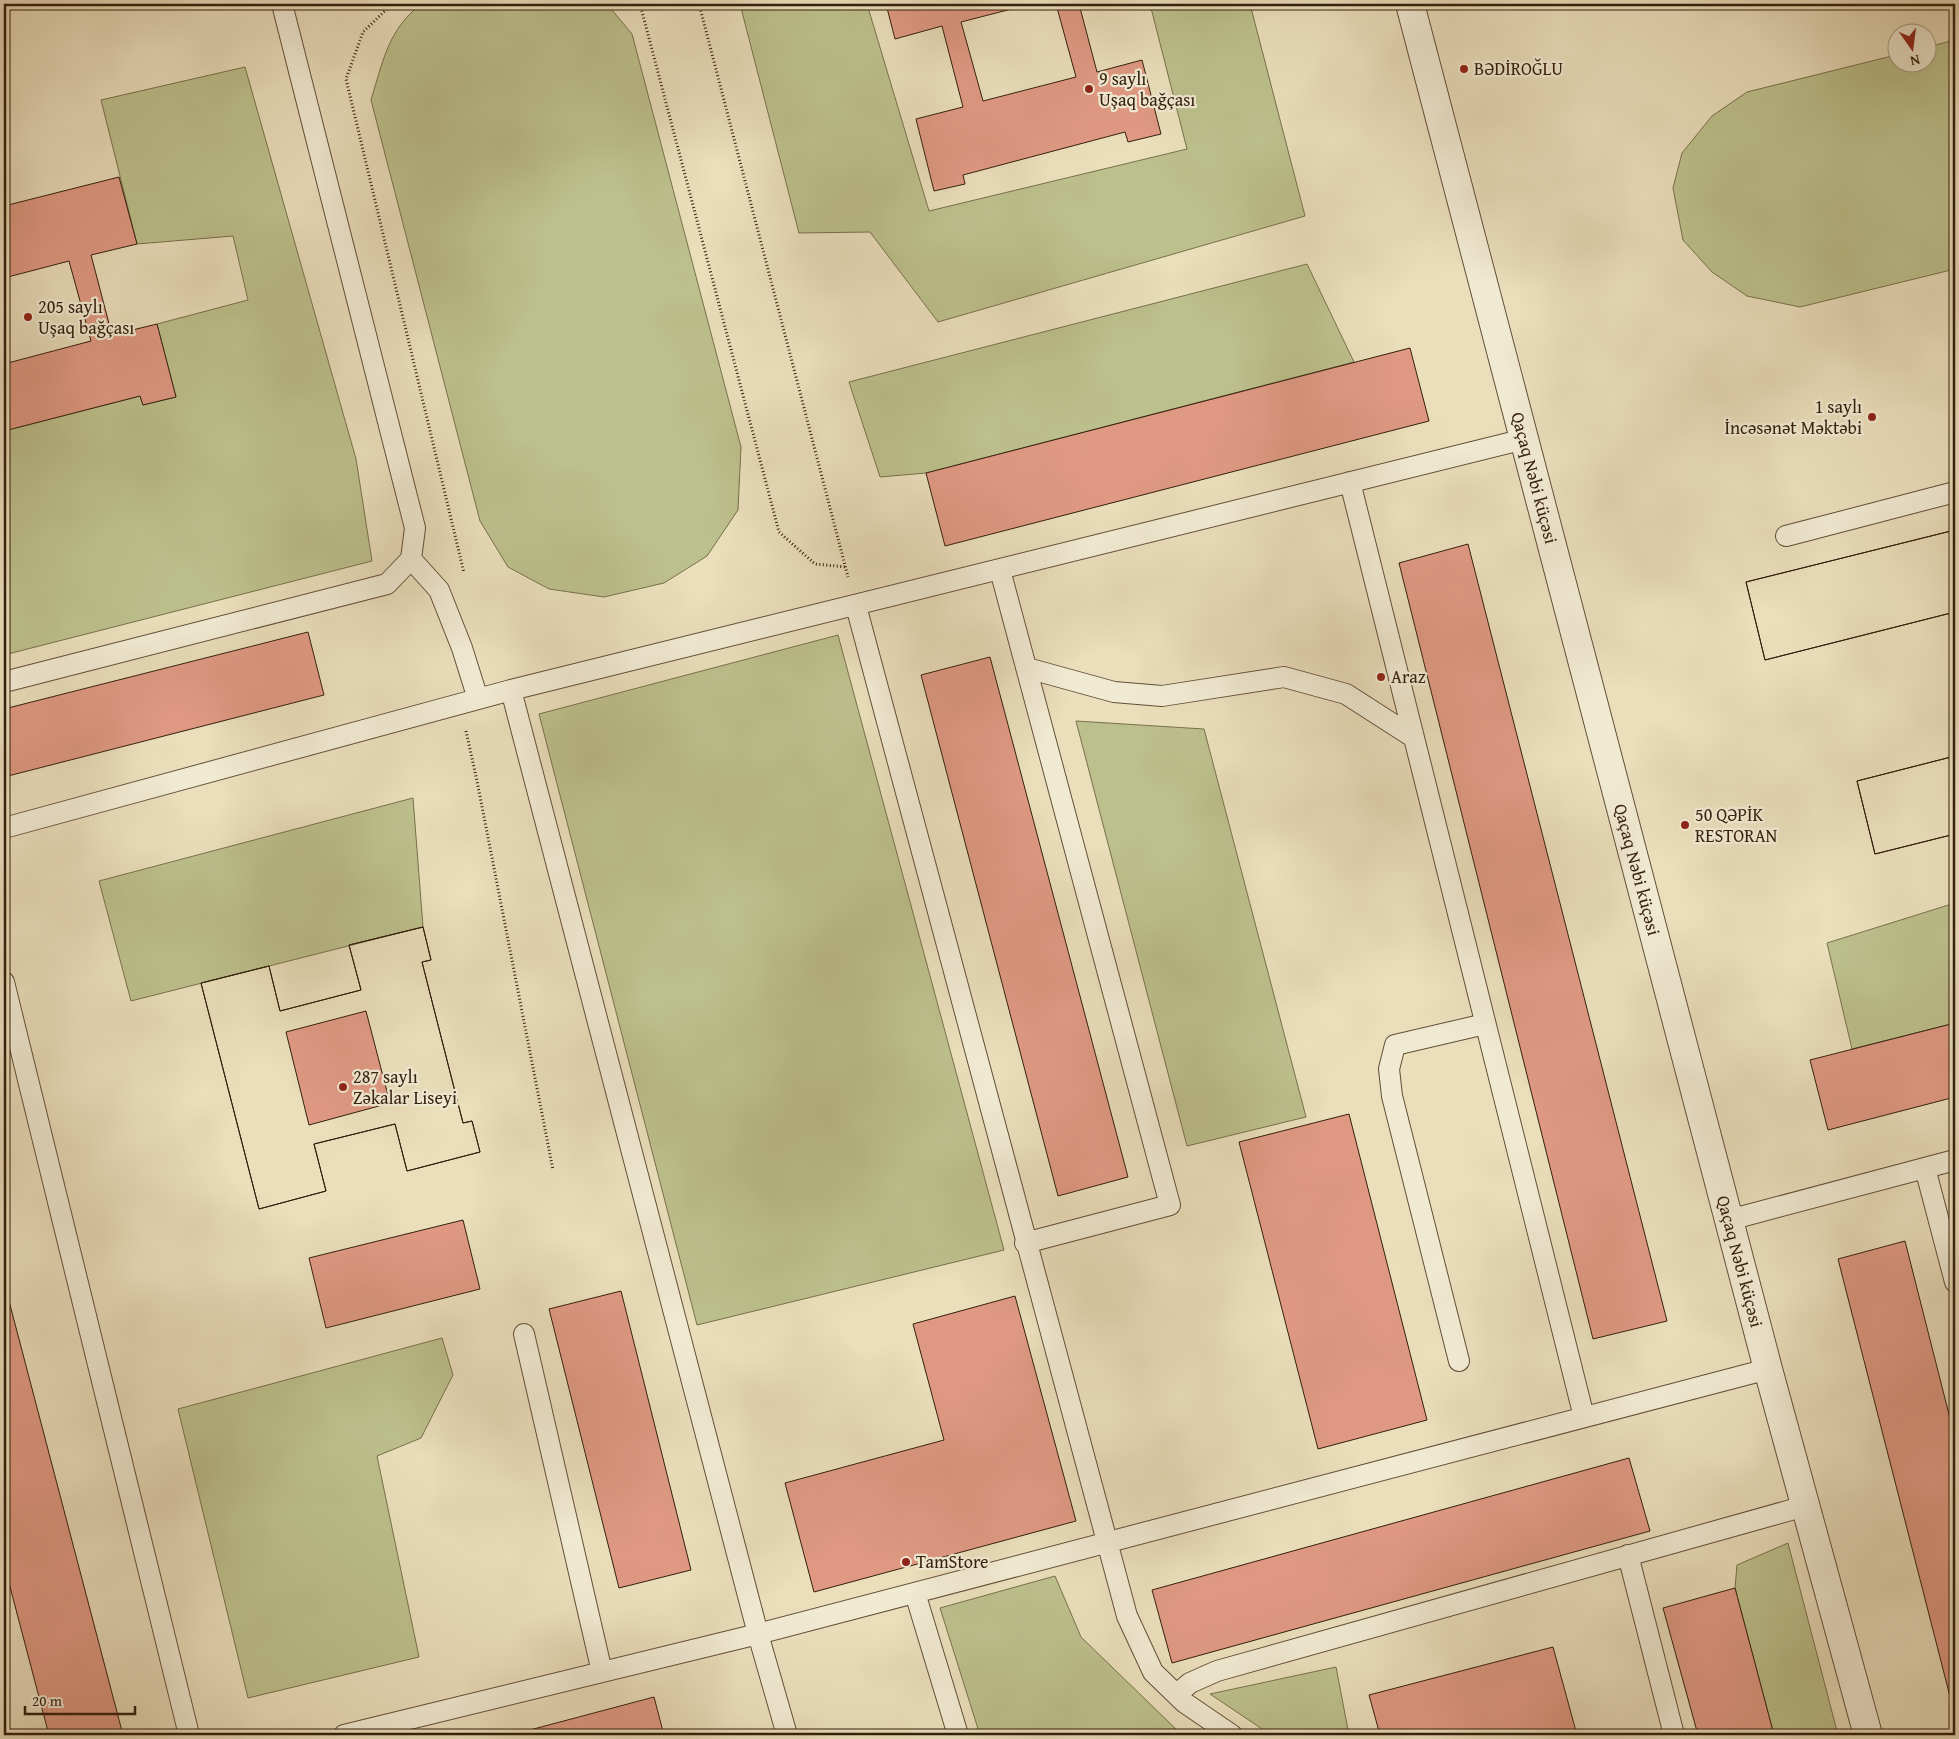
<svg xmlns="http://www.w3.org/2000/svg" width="1959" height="1739" font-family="'Gentium Book Plus',serif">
<rect width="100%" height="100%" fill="#eadebb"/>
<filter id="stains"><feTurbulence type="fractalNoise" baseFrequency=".004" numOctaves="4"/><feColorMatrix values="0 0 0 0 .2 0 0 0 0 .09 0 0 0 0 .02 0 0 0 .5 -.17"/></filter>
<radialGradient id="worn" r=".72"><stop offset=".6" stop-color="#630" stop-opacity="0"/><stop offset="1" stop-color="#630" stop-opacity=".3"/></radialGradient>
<path fill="#bcc08c" stroke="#78704c" d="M 421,4 L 607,4 L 632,34 L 741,447 L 738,510 L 707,556 L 664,583 L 604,597 L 549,589 L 508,567 L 480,521 L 371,100 C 383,61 388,30 421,4 Z
M 740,4 L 867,4 L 929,211 L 1187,149 L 1150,4 L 1250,4 L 1305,216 L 938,322 L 870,232 L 799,233 Z
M 1955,40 L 1955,269 L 1800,307 L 1747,296 L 1712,272 L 1683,240 L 1673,188 L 1682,153 L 1712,116 L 1747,92 L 1896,55 L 1896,62 L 1926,62 L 1927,47 Z
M 245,67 L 356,459 L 372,561 L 4,655 L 4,431 L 140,396 L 143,405 L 176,397 L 157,324 L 248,300 L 233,236 L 137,244 L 101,100 Z
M 1307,264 L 1354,362 L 926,473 L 880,477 L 849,382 Z
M 838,635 L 1004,1250 L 697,1325 L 539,714 Z
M 1076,721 L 1204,729 L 1306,1117 L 1187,1146 Z
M 413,798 L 423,927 L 131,1001 L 99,881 Z
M 1955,903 L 1955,1023 L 1852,1049 L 1827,943 Z
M 442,1338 L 453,1375 L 421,1438 L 377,1456 L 419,1657 L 248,1698 L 178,1409 Z
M 1788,1543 L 1838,1735 L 1774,1735 L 1735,1588 L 1737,1565 Z
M 1055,1576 L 1081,1637 L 1179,1732 L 1164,1735 L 980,1735 L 940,1608 Z
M 1336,1667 L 1349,1735 L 1271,1735 L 1210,1694 Z"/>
<path fill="#df9983" stroke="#341f0d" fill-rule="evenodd" d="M 886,4 L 1031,4 L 961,22 L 983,101 L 1076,77 L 1056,4 L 1079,4 L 1097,72 L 1142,60 L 1161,134 L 1128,142 L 1125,132 L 963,175 L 965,184 L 934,191 L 916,119 L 963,107 L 942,26 L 895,39 Z
M 119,177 L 137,244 L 91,255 L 112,335 L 157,324 L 176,397 L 143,405 L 140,396 L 4,431 L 4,364 L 91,341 L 69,261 L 4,278 L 4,206 Z
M 1410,348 L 1429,421 L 945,546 L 926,473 Z
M 1955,530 L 1955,632 L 1951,613 L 1765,660 L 1746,582 Z
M 1955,530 L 1955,632 L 1951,613 L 1765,660 L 1746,582 Z
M 1468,544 L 1667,1321 L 1593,1339 L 1399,563 Z
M 308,632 L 324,695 L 4,777 L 4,709 Z
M 990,657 L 1128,1177 L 1058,1196 L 921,675 Z
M 1955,756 L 1955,834 L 1875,854 L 1857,781 Z
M 1955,756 L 1955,834 L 1875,854 L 1857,781 Z
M 423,927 L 431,960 L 422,962 L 463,1123 L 472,1121 L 480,1152 L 407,1171 L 395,1124 L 314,1144 L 326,1191 L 259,1209 L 201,983 L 269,966 L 280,1011 L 361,990 L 349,945 ZM 366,1011 L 390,1103 L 309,1125 L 286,1032 Z
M 423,927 L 431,960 L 422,962 L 463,1123 L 472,1121 L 480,1152 L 407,1171 L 395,1124 L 314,1144 L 326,1191 L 259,1209 L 201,983 L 269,966 L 280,1011 L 361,990 L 349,945 Z
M 1955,1023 L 1955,1097 L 1828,1130 L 1810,1060 Z
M 1349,1114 L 1427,1420 L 1318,1449 L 1239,1142 Z
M 463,1220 L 480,1289 L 326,1328 L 309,1258 Z
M 1905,1241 L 1955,1438 L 1955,1716 L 1838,1259 Z
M 4,1282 L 123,1735 L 49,1735 L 4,1564 Z
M 621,1291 L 691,1570 L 619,1588 L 549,1309 Z
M 1015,1296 L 1076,1521 L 814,1592 L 785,1483 L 944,1440 L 913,1324 Z
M 1629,1458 L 1650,1531 L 1172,1663 L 1152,1590 Z
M 1735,1588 L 1774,1735 L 1698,1735 L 1663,1608 Z
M 1553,1647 L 1577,1735 L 1380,1735 L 1369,1695 Z
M 654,1697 L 664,1735 L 511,1735 Z"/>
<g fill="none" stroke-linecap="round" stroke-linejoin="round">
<defs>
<path id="service" d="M 1350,482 L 1584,1417
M 1786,536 L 1955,492
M 411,559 L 439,590 L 462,648 L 478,699
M 1000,570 L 1170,1205 L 1025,1243
M 856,606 L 1127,1616 L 1153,1672 L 1185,1703 L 1232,1735
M 1027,668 L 1114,692 L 1162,696 L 1284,677 L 1346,694 L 1413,737
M 4,682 L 387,584 L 411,559 L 415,528 L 282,4
M 511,690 L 758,1634 L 787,1735
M 4,828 L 511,690 L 1525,439
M 4,982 L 189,1735
M 1925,1168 L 1955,1282
M 1729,1220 L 1955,1160
M 524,1334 L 602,1672
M 1459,1361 L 1392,1096 L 1389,1069 L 1395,1045 L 1485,1024
M 1628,1555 L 1674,1735
M 915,1593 L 958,1735
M 1177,1694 L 1190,1683 L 1217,1671 L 1805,1506
M 344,1735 L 758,1634 L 1768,1369"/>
<g id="minor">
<path id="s1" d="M 1410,4 L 1768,1369 L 1868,1735"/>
</g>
</defs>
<use href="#service" stroke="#624f38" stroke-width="22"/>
<use href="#minor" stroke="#624f38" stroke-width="30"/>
<path stroke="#341f0d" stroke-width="3" stroke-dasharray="1 2.5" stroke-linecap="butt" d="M 392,4 L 363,32 L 346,79 L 464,573
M 640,4 L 779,532 L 815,564 L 846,567
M 699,4 L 848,577
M 466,731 L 477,781 L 553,1170"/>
<use href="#service" stroke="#f1ead3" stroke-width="20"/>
<use href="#minor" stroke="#f1ead3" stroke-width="28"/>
</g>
<g fill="#8f2418" stroke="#f1ead3" stroke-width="2">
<circle cx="1464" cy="69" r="5"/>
<circle cx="1089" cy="89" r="5"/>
<circle cx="28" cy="317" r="5"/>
<circle cx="1872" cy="417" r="5"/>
<circle cx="1381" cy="677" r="5"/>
<circle cx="1685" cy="825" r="5"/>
<circle cx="343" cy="1087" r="5"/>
<circle cx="906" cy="1562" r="5"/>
</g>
<g text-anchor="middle" stroke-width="4.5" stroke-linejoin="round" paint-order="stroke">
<g font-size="18" fill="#341f0d" stroke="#f1ead3" text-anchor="start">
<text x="1474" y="75">BƏDİROĞLU</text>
<text x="1099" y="85">9 saylı<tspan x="1099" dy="21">Uşaq bağçası</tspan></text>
<text x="38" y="313">205 saylı<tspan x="38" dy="21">Uşaq bağçası</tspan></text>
<text x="1862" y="413" text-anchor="end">1 saylı<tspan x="1862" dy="21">İncəsənət Məktəbi</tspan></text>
<text x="1391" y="683">Araz</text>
<text x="1695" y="821">50 QƏPİK<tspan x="1695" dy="21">RESTORAN</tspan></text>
<text x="353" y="1083">287 saylı<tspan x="353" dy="21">Zəkalar Liseyi</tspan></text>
<text x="916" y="1568">TamStore</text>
</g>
<g font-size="18" fill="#341f0d" stroke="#f1ead3">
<text dy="6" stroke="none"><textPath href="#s1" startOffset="490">Qaçaq Nəbi küçəsi</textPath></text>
<text dy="6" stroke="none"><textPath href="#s1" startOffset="895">Qaçaq Nəbi küçəsi</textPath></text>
<text dy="6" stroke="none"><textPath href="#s1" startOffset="1300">Qaçaq Nəbi küçəsi</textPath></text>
</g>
</g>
<rect width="1959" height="1739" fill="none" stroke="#eadebb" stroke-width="20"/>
<rect x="5" y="5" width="1949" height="1729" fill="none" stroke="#341f0d" stroke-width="2.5"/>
<rect x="10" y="10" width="1939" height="1719" fill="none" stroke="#341f0d"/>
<g transform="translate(1912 48) rotate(166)"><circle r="24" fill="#f1ead3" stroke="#a59984"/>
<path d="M0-4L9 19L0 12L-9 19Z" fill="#8f2418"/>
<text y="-8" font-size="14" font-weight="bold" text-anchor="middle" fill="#341f0d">N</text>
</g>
<path d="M25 1706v8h110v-8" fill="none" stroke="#341f0d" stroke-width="2.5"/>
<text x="32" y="1706" font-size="15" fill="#341f0d" stroke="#f1ead3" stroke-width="4" paint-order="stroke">20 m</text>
<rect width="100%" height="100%" filter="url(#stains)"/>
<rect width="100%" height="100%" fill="url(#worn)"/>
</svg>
